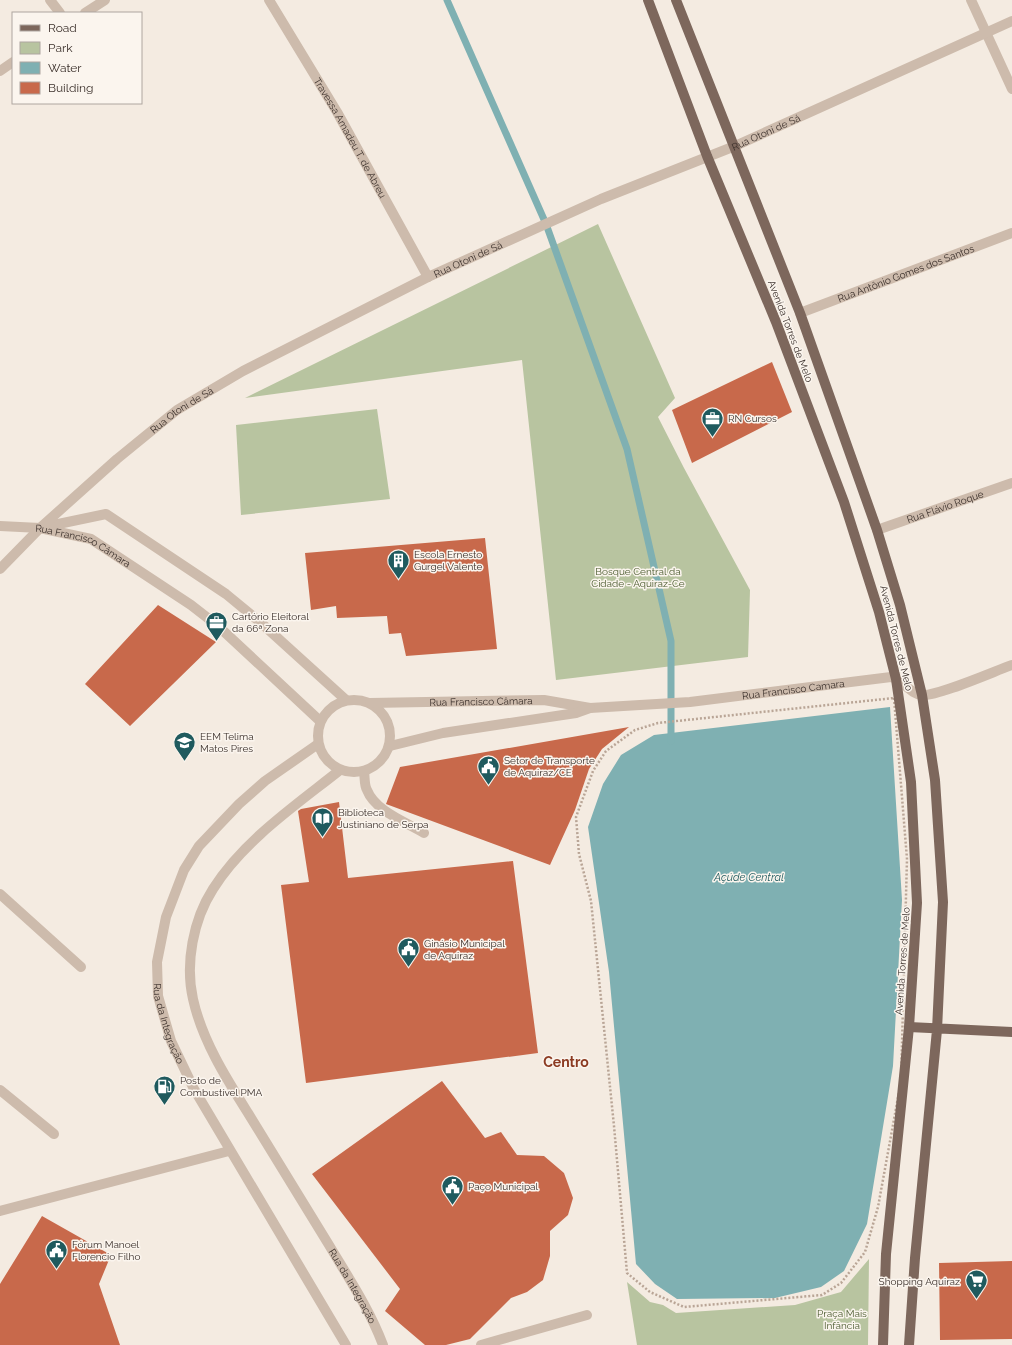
<svg xmlns="http://www.w3.org/2000/svg" width="1012" height="1345" font-family="Raleway,sans-serif">
<rect width="100%" height="100%" fill="#f4ebe1"/>
<path fill="#b8c4a0" d="M 598,224 L 675,398 L 658,417 L 684,468 L 750,590 L 748,657 L 556,680 L 522,360 L 245,398 Z
M 377,409 L 390,499 L 241,515 L 236,425 Z
M 869,1259 L 868,1345 L 637,1345 L 627,1282 L 650,1302 L 663,1305 L 676,1313 L 795,1305 L 841,1292 Z"/>
<path fill="#7fb0b2" d="M 890,707 L 902,900 L 893,1066 L 867,1224 L 844,1271 L 821,1287 L 775,1298 L 677,1299 L 655,1284 L 636,1264 L 609,972 L 588,827 L 603,784 L 621,755 L 654,735 Z"/>
<g fill="none" stroke-linecap="round" stroke-linejoin="round">
<path stroke="#7fb0b2" stroke-width="7" d="M 447,0 L 546,224 L 627,449 L 671,641 L 671,741"/>
</g>
<path fill="#c8694b" d="M 772,362 L 792,412 L 692,463 L 672,410 Z
M 485,538 L 497,649 L 406,656 L 401,633 L 389,634 L 387,616 L 337,618 L 336,606 L 311,610 L 305,553 Z
M 158,605 L 216,642 L 130,726 L 85,684 Z
M 629,727 L 602,749 L 589,769 L 575,810 L 550,865 L 386,804 L 400,767 Z
M 339,802 L 348,878 L 513,861 L 538,1053 L 306,1083 L 281,885 L 309,882 L 298,811 L 301,809 Z
M 442,1081 L 485,1138 L 501,1132 L 517,1155 L 544,1156 L 564,1173 L 573,1198 L 568,1215 L 550,1231 L 550,1256 L 543,1280 L 527,1292 L 511,1298 L 470,1339 L 446,1345 L 425,1345 L 385,1311 L 400,1289 L 312,1174 Z
M 42,1216 L 111,1255 L 99,1284 L 120,1345 L 0,1345 L 0,1284 Z
M 1012,1261 L 1012,1339 L 940,1340 L 939,1263 Z"/>
<g fill="none" stroke-linecap="round" stroke-linejoin="round">
<path stroke="#b9a596" stroke-width="2.5" stroke-dasharray="2 2" stroke-linecap="butt" d="M 894,698 L 907,859 L 901,1081 L 878,1207 L 865,1252 L 841,1283 L 822,1295 L 684,1307 L 650,1292 L 627,1273 L 614,1126 L 591,901 L 579,854 L 576,817 L 593,771 L 606,751 L 635,730 L 658,723 Z"/>
<path stroke="#cdbbac" stroke-width="10" d="M 364,772 C 365,777 364,785 367,790 C 375,811 406,822 424,833
M 481,1345 L 587,1315"/>
<g stroke="#cdbbac" stroke-width="10">
<path d="M 50,0 L 60,13"/>
<path id="s1" d="M 269,0 L 337,112 L 428,277"/>
<path d="M 971,0 L 1012,89"/>
<path d="M 85,13 L 105,0"/>
<path d="M 0,71 L 13,62"/>
<path id="s2" d="M 800,313 L 1012,233"/>
<path id="s3" d="M 0,526 L 40,528 L 91,539 L 191,605 L 218,626 L 320,721"/>
<path d="M 44,527 L 106,514 L 226,594 L 260,622 L 346,700"/>
<path id="s4" d="M 877,530 L 1012,483"/>
<path id="s5" d="M 0,569 L 40,528 L 117,459 L 177,410 L 243,371 L 428,277 L 601,199 L 735,146 L 1012,21"/>
<circle cx="354" cy="736" r="36"/>
<path id="s6" d="M 370,703 L 544,700 L 590,708 L 690,702 L 891,677 C 903,680 910,694 922,695 C 936,697 995,671 1012,665"/>
<path id="s7" d="M 318,744 L 265,781 L 239,804 L 199,846 L 184,870 L 166,917 L 157,962 L 158,996 L 171,1041 L 194,1089 L 346,1345"/>
<path d="M 390,746 L 443,733 L 576,713 L 590,708"/>
<path id="s8" d="M 340,770 C 296,805 243,841 213,889 C 193,920 185,964 193,999 C 202,1040 226,1078 248,1113 C 275,1157 302,1201 329,1245 C 348,1277 370,1310 383,1345"/>
<path d="M 0,894 L 81,967"/>
<path d="M 0,1090 L 54,1134"/>
<path d="M 0,1211 L 229,1151"/>
</g>
<path stroke="#7d675c" stroke-width="10" d="M 648,0 L 707,156 L 776,322 L 844,502 L 879,612 L 896,679 L 911,782 L 917,903 L 909,1027 L 886,1254 L 883,1345
M 676,0 L 800,313 L 877,530 L 900,605 L 922,695 L 935,780 L 943,902 L 937,1030 L 915,1258 L 909,1345
M 909,1027 L 1012,1032"/>
</g>
<defs>
<symbol id="office-pin" viewBox="-11 -11 22 30"><path d="M0 17L-7.5 6A9.5 9.5 0 1 1 7.5 6Z" fill="#1f5a5e" stroke="#fbf5ee"/><path d="M-6-3h4V-5.5h4V-3h4V5H-6ZM-1-4.5V-3h2v-1.5ZM-6 0V1H6V0Z" fill="#fff"/></symbol>
<symbol id="building-pin" viewBox="-11 -11 22 30"><path d="M0 17L-7.5 6A9.5 9.5 0 1 1 7.5 6Z" fill="#1f5a5e" stroke="#fbf5ee"/><path d="M-4-6H4V6H1V3H-1V6H-4ZM-2.5-4.3h1.7v1.8h-1.7ZM.8-4.3h1.7v1.8H.8ZM-2.5-1h1.7V.8h-1.7ZM.8-1h1.7V.8H.8Z" fill="#fff"/></symbol>
<symbol id="school-pin" viewBox="-11 -11 22 30"><path d="M0 17L-7.5 6A9.5 9.5 0 1 1 7.5 6Z" fill="#1f5a5e" stroke="#fbf5ee"/><path d="M0-5L7-2L0 1L-7-2ZM-4 1L0 2.5L4 1V4Q0 6-4 4Z" fill="#fff"/></symbol>
<symbol id="civic-pin" viewBox="-11 -11 22 30"><path d="M0 17L-7.5 6A9.5 9.5 0 1 1 7.5 6Z" fill="#1f5a5e" stroke="#fbf5ee"/><path d="M-.6-6.5H3V-4.5H.6V-3L4-1V1h2V6H-6V1h2V-1L-.6-3ZM-1.2 2.5V6h2.4V2.5Z" fill="#fff"/></symbol>
<symbol id="library-pin" viewBox="-11 -11 22 30"><path d="M0 17L-7.5 6A9.5 9.5 0 1 1 7.5 6Z" fill="#1f5a5e" stroke="#fbf5ee"/><path d="M-6-4Q-3-5.5-.7-3.5V5Q-3 3-6 4ZM6-4Q3-5.5 .7-3.5V5Q3 3 6 4Z" fill="#fff"/></symbol>
<symbol id="fuel-pin" viewBox="-11 -11 22 30"><path d="M0 17L-7.5 6A9.5 9.5 0 1 1 7.5 6Z" fill="#1f5a5e" stroke="#fbf5ee"/><path d="M-5.5-6h7V0h2V4h1.3V-2.5L3-4.5l.8-.8L6-3V5H2.5V1h-1V6h-7ZM-4.2-4.7v3.2H.2V-4.7Z" fill="#fff"/></symbol>
<symbol id="supermarket-pin" viewBox="-11 -11 22 30"><path d="M0 17L-7.5 6A9.5 9.5 0 1 1 7.5 6Z" fill="#1f5a5e" stroke="#fbf5ee"/><path d="M-6-5.5h2.5l.6 2H6L4.5 2H-2.5L-4.4-4H-6ZM-1.5 3.2a1.3 1.3 0 1 0 .1 0ZM3 3.2a1.3 1.3 0 1 0 .1 0Z" fill="#fff"/></symbol>
</defs>
<g fill-rule="evenodd">
<use href="#office-pin" x="700" y="406" width="25" height="34"/>
<use href="#building-pin" x="386" y="548" width="25" height="34"/>
<use href="#office-pin" x="204" y="610" width="25" height="34"/>
<use href="#school-pin" x="172" y="730" width="25" height="34"/>
<use href="#civic-pin" x="476" y="754" width="25" height="34"/>
<use href="#library-pin" x="310" y="806" width="25" height="34"/>
<use href="#civic-pin" x="396" y="936" width="25" height="34"/>
<use href="#fuel-pin" x="152" y="1074" width="25" height="34"/>
<use href="#civic-pin" x="440" y="1174" width="25" height="34"/>
<use href="#civic-pin" x="44" y="1238" width="25" height="34"/>
<use href="#supermarket-pin" x="964" y="1268" width="25" height="34"/>
</g>
<g text-anchor="middle" stroke-width="3" stroke-linejoin="round" paint-order="stroke">
<g font-size="10" fill="#3b302b" stroke="#fbf5ee">
<text dy="4" stroke="none"><textPath href="#s5" startOffset="890">Rua Otoni de Sá</textPath></text>
<text dy="4" stroke="none"><textPath href="#s1" startOffset="160">Travessa Amadeu T. de Abreu</textPath></text>
<text dy="4" stroke="none"><textPath href="#s5" startOffset="566">Rua Otoni de Sá</textPath></text>
<text dy="4" stroke="none"><textPath href="#s2" startOffset="113">Rua Antônio Gomes dos Santos</textPath></text>
<text transform="translate(791 331) rotate(69)" y="4">Avenida Torres de Melo</text>
<text dy="4" stroke="none"><textPath href="#s5" startOffset="242">Rua Otoni de Sá</textPath></text>
<text dy="4" stroke="none"><textPath href="#s4" startOffset="72">Rua Flávio Roque</textPath></text>
<text dy="4" stroke="none"><textPath href="#s3" startOffset="87">Rua Francisco Câmara</textPath></text>
<text transform="translate(897 638) rotate(76)" y="4">Avenida Torres de Melo</text>
<text dy="4" stroke="none"><textPath href="#s6" startOffset="425">Rua Francisco Camara</textPath></text>
<text dy="4" stroke="none"><textPath href="#s6" startOffset="111">Rua Francisco Câmara</textPath></text>
<text transform="translate(902 961) rotate(-86)" y="4">Avenida Torres de Melo</text>
<text dy="4" stroke="none"><textPath href="#s7" startOffset="345">Rua da Integração</textPath></text>
<text dy="4" stroke="none"><textPath href="#s8" startOffset="619">Rua da Integração</textPath></text>
</g>
<g font-size="10" fill="#3b302b" stroke="#fbf5ee" text-anchor="start">
<text x="728" y="422">RN Cursos</text>
<text x="414" y="558">Escola Ernesto<tspan x="414" dy="12">Gurgel Valente</tspan></text>
<text x="232" y="620">Cartório Eleitoral<tspan x="232" dy="12">da 66ª Zona</tspan></text>
<text x="200" y="740">EEM Telima<tspan x="200" dy="12">Matos Pires</tspan></text>
<text x="504" y="764">Setor de Transporte<tspan x="504" dy="12">de Aquiraz/CE</tspan></text>
<text x="338" y="816">Biblioteca<tspan x="338" dy="12">Justiniano de Serpa</tspan></text>
<text x="424" y="947">Ginásio Municipal<tspan x="424" dy="12">de Aquiraz</tspan></text>
<text x="180" y="1084">Posto de<tspan x="180" dy="12">Combustível PMA</tspan></text>
<text x="468" y="1190">Paço Municipal</text>
<text x="72" y="1248">Fórum Manoel<tspan x="72" dy="12">Florencio Filho</tspan></text>
<text x="960" y="1285" text-anchor="end">Shopping Aquiraz</text>
</g>
<g font-size="10" fill="#4a5a2e" stroke="#fbf5ee">
<text x="638" y="575">Bosque Central da<tspan x="638" dy="12">Cidade - Aquiraz-Ce</tspan></text>
<text x="842" y="1317">Praça Mais<tspan x="842" dy="12">Infância</tspan></text>
</g>
<g font-size="11" font-style="italic" fill="#1f5a5e" stroke="#fbf5ee">
<text x="749" y="881">Açúde Central</text>
</g>
<g font-size="14" font-weight="bold" fill="#8c3b22" stroke="#fbf5ee">
<text x="566" y="1067">Centro</text>
</g>
</g>
<rect x="12" y="12" width="130" height="92" fill="#fbf5ee" stroke="#aea6a0"/>
<rect x="20" y="25" width="20" height="6" fill="#7d675c" stroke="#aea6a0"/>
<text x="48" y="32" font-size="12" fill="#3b302b">Road</text>
<rect x="20" y="42" width="20" height="12" fill="#b8c4a0" stroke="#aea6a0"/>
<text x="48" y="52" font-size="12" fill="#3b302b">Park</text>
<rect x="20" y="62" width="20" height="12" fill="#7fb0b2" stroke="#aea6a0"/>
<text x="48" y="72" font-size="12" fill="#3b302b">Water</text>
<rect x="20" y="82" width="20" height="12" fill="#c8694b" stroke="#aea6a0"/>
<text x="48" y="92" font-size="12" fill="#3b302b">Building</text>
</svg>
